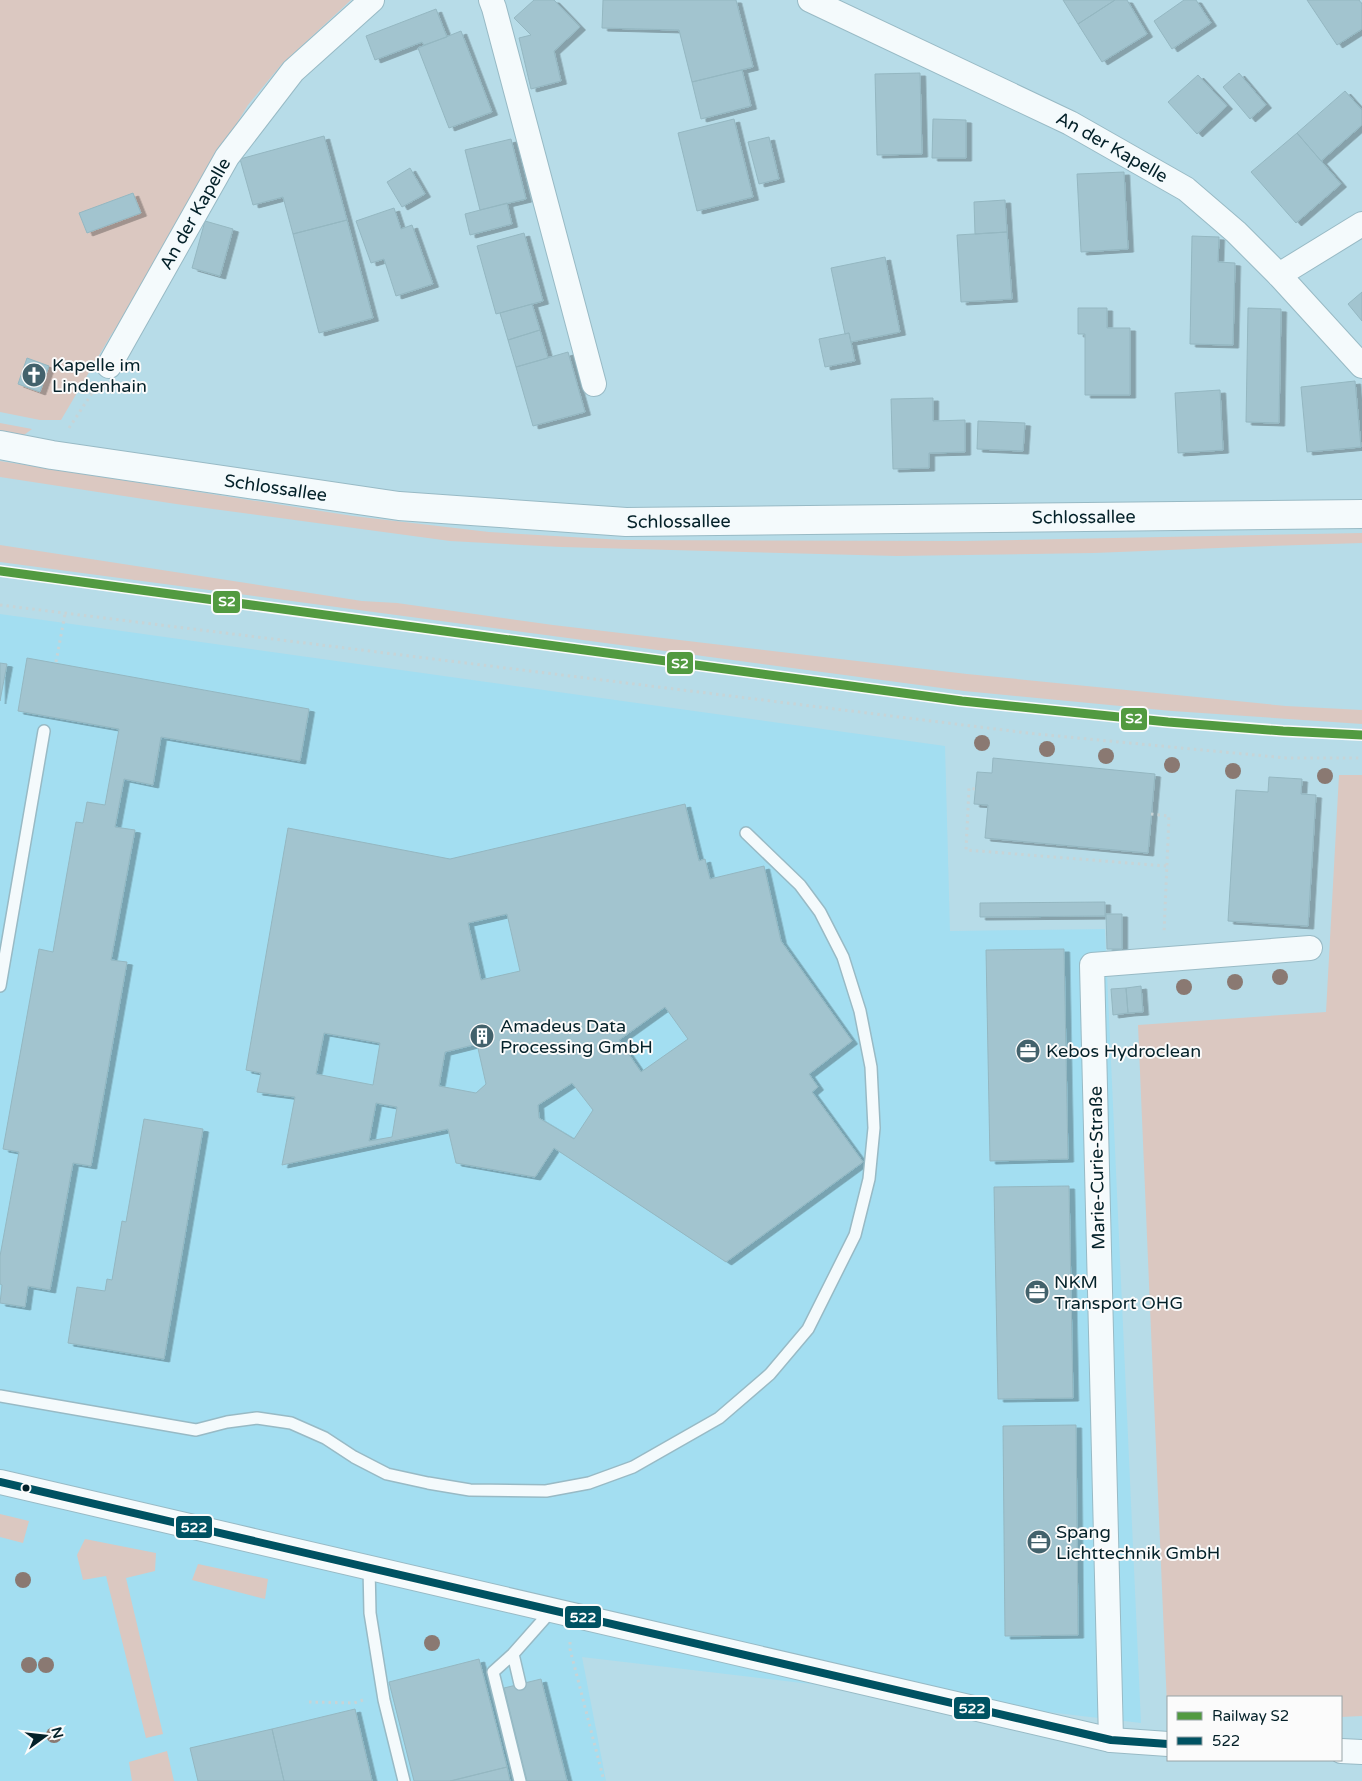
<svg xmlns="http://www.w3.org/2000/svg" width="1362" height="1781" font-family="'Varela Round',sans-serif">
<defs>
<filter id="shadow"><feDropShadow dx="5.5" dy="3" stdDeviation="0" flood-color="#0004"/></filter>
</defs>
<rect width="100%" height="100%" fill="#b7dce8"/>
<path fill="#a3def1" d="M 0,614 L 945,746 L 950,931 L 1105,929 L 1141,1723 L 582,1657 L 606,1781 L 0,1781 Z"/>
<path fill="#dbc8c1" d="M 0,0 L 351,0 L 281,65 L 248,105 L 202,180 L 153,273 L 111,335 L 61,420 L 40,420 L 0,412 Z
M 0,423 L 32,429 L 24,435 L 0,431 Z
M 0,461 L 353,516 L 489,532 L 623,540 L 964,541 L 1362,533 L 1362,543 L 1243,547 L 1094,553 L 897,556 L 561,547 L 450,541 L 176,504 L 0,477 Z
M 0,545 L 362,601 L 397,603 L 553,625 L 967,674 L 1286,706 L 1362,710 L 1362,724 L 1172,711 L 964,691 L 0,562 Z
M 1339,775 L 1362,775 L 1362,1716 L 1341,1717 L 1341,1697 L 1168,1697 L 1167,1706 L 1138,1025 L 1326,1012 Z
M 0,1514 L 29,1521 L 23,1543 L 0,1537 Z
M 85,1539 L 156,1553 L 155,1571 L 126,1578 L 163,1734 L 146,1738 L 106,1576 L 83,1580 L 77,1555 Z
M 198,1564 L 268,1579 L 265,1599 L 192,1580 Z
M 167,1751 L 174,1781 L 132,1781 L 129,1762 Z"/>
<path fill="#a2c4cf" stroke="#94b7c1" fill-rule="evenodd" filter="url(#shadow)" d="M 534,0 L 554,0 L 580,27 L 554,51 L 561,81 L 531,89 L 519,38 L 531,35 L 514,18 Z
M 603,0 L 736,0 L 753,67 L 692,82 L 679,30 L 602,28 Z
M 1063,0 L 1115,0 L 1078,24 Z
M 1115,0 L 1127,0 L 1147,34 L 1102,62 L 1078,24 Z
M 1184,0 L 1196,0 L 1211,23 L 1172,49 L 1154,21 Z
M 1307,0 L 1359,0 L 1362,4 L 1362,29 L 1337,45 Z
M 436,9 L 447,37 L 424,45 L 422,42 L 375,60 L 366,36 Z
M 461,31 L 492,112 L 449,128 L 418,48 Z
M 742,70 L 751,106 L 701,119 L 692,82 Z
M 920,73 L 922,154 L 877,155 L 875,74 Z
M 1239,73 L 1266,105 L 1250,119 L 1223,87 Z
M 1198,75 L 1227,106 L 1197,134 L 1168,102 Z
M 1345,91 L 1362,110 L 1362,125 L 1321,161 L 1297,133 Z
M 734,119 L 753,197 L 697,211 L 678,133 Z
M 933,119 L 966,120 L 966,158 L 932,158 Z
M 1297,133 L 1341,184 L 1296,223 L 1251,172 Z
M 324,136 L 347,220 L 293,234 L 283,197 L 253,205 L 240,159 Z
M 769,137 L 779,179 L 759,184 L 748,142 Z
M 511,139 L 526,199 L 480,210 L 465,150 Z
M 410,168 L 425,194 L 402,207 L 387,182 Z
M 1124,172 L 1128,249 L 1081,252 L 1077,174 Z
M 133,193 L 141,213 L 87,233 L 79,213 Z
M 1005,200 L 1007,232 L 975,234 L 974,202 Z
M 507,203 L 512,224 L 470,235 L 465,214 Z
M 394,208 L 401,229 L 412,225 L 433,284 L 396,296 L 384,259 L 371,263 L 356,221 Z
M 347,220 L 373,318 L 319,333 L 293,234 Z
M 205,221 L 233,229 L 220,276 L 192,268 Z
M 1007,232 L 1012,299 L 961,302 L 957,235 Z
M 524,233 L 543,301 L 496,314 L 477,246 Z
M 1192,236 L 1219,237 L 1218,262 L 1235,263 L 1233,345 L 1190,344 Z
M 885,257 L 900,332 L 851,342 L 849,333 L 845,334 L 831,268 Z
M 1362,292 L 1362,321 L 1348,304 Z
M 532,304 L 540,330 L 508,340 L 500,313 Z
M 1078,308 L 1107,308 L 1107,328 L 1130,328 L 1130,395 L 1085,395 L 1085,334 L 1078,334 Z
M 1248,308 L 1281,309 L 1279,423 L 1246,422 Z
M 540,330 L 548,358 L 516,367 L 508,340 Z
M 849,333 L 855,361 L 825,367 L 819,339 Z
M 568,352 L 585,412 L 533,426 L 516,367 Z
M 27,358 L 49,366 L 40,392 L 18,384 Z
M 1355,381 L 1361,447 L 1307,452 L 1301,387 Z
M 1220,390 L 1223,450 L 1178,453 L 1175,393 Z
M 933,398 L 933,421 L 965,420 L 965,452 L 929,453 L 929,468 L 893,469 L 891,399 Z
M 978,421 L 1025,423 L 1023,451 L 977,449 Z
M 27,658 L 309,709 L 300,761 L 161,737 L 153,785 L 124,779 L 115,827 L 135,830 L 111,960 L 127,962 L 91,1166 L 73,1163 L 50,1290 L 28,1286 L 25,1307 L 0,1303 L 2,1285 L 0,1284 L 0,1256 L 19,1152 L 3,1149 L 39,949 L 53,952 L 76,822 L 83,823 L 87,802 L 105,805 L 119,729 L 18,711 Z
M 0,663 L 7,664 L 0,701 Z
M 993,758 L 1155,774 L 1148,853 L 985,838 L 988,805 L 974,804 L 977,772 L 992,773 Z
M 1269,777 L 1302,779 L 1301,794 L 1316,795 L 1308,926 L 1228,921 L 1236,790 L 1268,792 Z
M 685,804 L 699,861 L 705,859 L 710,879 L 764,866 L 781,941 L 852,1041 L 809,1074 L 818,1087 L 812,1092 L 863,1162 L 726,1262 L 554,1148 L 535,1177 L 456,1163 L 448,1129 L 282,1165 L 295,1097 L 257,1092 L 261,1073 L 246,1070 L 288,828 L 450,859 ZM 507,914 L 520,971 L 481,980 L 468,923 ZM 665,1007 L 688,1039 L 641,1072 L 619,1040 ZM 324,1033 L 380,1043 L 373,1085 L 316,1074 ZM 477,1044 L 486,1084 L 476,1093 L 439,1086 L 445,1052 ZM 572,1083 L 593,1110 L 574,1139 L 539,1118 L 538,1105 ZM 376,1103 L 397,1107 L 392,1137 L 369,1141 Z
M 1105,902 L 1105,916 L 980,917 L 980,903 Z
M 1106,914 L 1122,914 L 1122,949 L 1107,949 Z
M 1064,949 L 1068,1159 L 990,1161 L 986,950 Z
M 1141,986 L 1143,1012 L 1128,1013 L 1126,988 Z
M 1126,988 L 1128,1013 L 1113,1015 L 1111,989 Z
M 144,1119 L 203,1129 L 164,1359 L 68,1343 L 77,1287 L 105,1291 L 107,1279 L 112,1280 L 122,1221 L 126,1222 Z
M 1069,1186 L 1073,1398 L 998,1399 L 994,1187 Z
M 1076,1425 L 1078,1635 L 1005,1636 L 1003,1426 Z
M 479,1659 L 507,1767 L 451,1781 L 414,1781 L 389,1682 Z
M 541,1679 L 567,1781 L 527,1781 L 504,1688 Z
M 355,1709 L 372,1781 L 284,1781 L 272,1729 Z
M 272,1729 L 284,1781 L 198,1781 L 190,1748 Z
M 507,1767 L 510,1781 L 450,1781 L 462,1778 Z"/>
<g fill="none" stroke-linecap="round" stroke-linejoin="round">
<defs>
<path id="lane" d="M 0,986 L 44,731
M 0,1396 L 196,1430 L 227,1422 L 257,1418 L 291,1423 L 325,1438 L 354,1457 L 387,1474 L 428,1483 L 470,1490 L 546,1491 L 589,1483 L 633,1467 L 719,1418 L 770,1374 L 808,1329 L 855,1235 L 869,1179 L 874,1128 L 871,1067 L 860,1011 L 843,957 L 820,912 L 800,885 L 746,833
M 369,1567 L 370,1613 L 384,1700 L 404,1781
M 513,1654 L 520,1684
M 520,1781 L 493,1672 L 513,1654 L 552,1610"/>
<g id="street">
<path d="M 491,0 L 494,8 L 594,384"/>
<path id="s1" d="M 810,0 L 1070,123 L 1186,189 L 1236,232 L 1279,275 L 1362,366"/>
<path d="M 1279,275 L 1362,224"/>
<path id="s2" d="M 109,366 L 227,157 L 293,71 L 372,0"/>
<path d="M 0,1482 L 1111,1740 L 1168,1744"/>
<path d="M 1111,1740 L 1092,965 L 1310,948"/>
<path d="M 1341,1751 L 1362,1752"/>
</g>
<g id="secondary">
<path id="s3" d="M 0,445 L 52,455 L 399,506 L 626,522 L 1362,514"/>
</g>
</defs>
<use href="#lane" stroke="#98bac5" stroke-width="14"/>
<use href="#street" stroke="#98bac5" stroke-width="26"/>
<use href="#secondary" stroke="#98bac5" stroke-width="30"/>
<path stroke="#c7d4d7" stroke-width="3" stroke-dasharray="2.5 4" stroke-linecap="butt" d="M 69,428 L 96,387
M 0,605 L 1036,734 L 1286,758 L 1362,758
M 56,662 L 65,614
M 975,789 L 969,788 L 966,850 L 1166,866
M 1151,814 L 1169,816 L 1164,933
M 570,1642 L 570,1649 L 604,1781
M 309,1702 L 354,1703 L 363,1700"/>
<use href="#lane" stroke="#f4fafc" stroke-width="11"/>
<use href="#street" stroke="#f4fafc" stroke-width="24"/>
<use href="#secondary" stroke="#f4fafc" stroke-width="28"/>
<defs>
<path id="bus-1" d="M 0,1482 L 1111,1740 L 1168,1744"/>
</defs>
<use href="#bus-1" stroke="#fbfbfb" stroke-width="11"/>
<use href="#bus-1" stroke="#005262" stroke-width="8"/>
<defs>
<path id="rail-1" d="M 0,571 L 962,701 L 1168,722 L 1283,731 L 1362,735"/>
</defs>
<use href="#rail-1" stroke="#fbfbfb" stroke-width="12"/>
<use href="#rail-1" stroke="#529a40" stroke-width="9"/>
</g>
<g fill="#8a7972">
<circle cx="982" cy="743" r="8"/>
<circle cx="1047" cy="749" r="8"/>
<circle cx="1106" cy="756" r="8"/>
<circle cx="1172" cy="765" r="8"/>
<circle cx="1233" cy="771" r="8"/>
<circle cx="1325" cy="776" r="8"/>
<circle cx="1280" cy="977" r="8"/>
<circle cx="1235" cy="982" r="8"/>
<circle cx="1184" cy="987" r="8"/>
<circle cx="23" cy="1580" r="8"/>
<circle cx="432" cy="1643" r="8"/>
<circle cx="29" cy="1665" r="8"/>
<circle cx="46" cy="1665" r="8"/>
<circle cx="54" cy="1735" r="8"/>
</g>
<defs>
<symbol id="church-disc" viewBox="-11 -11 22 22"><circle r="9.5" fill="#43626c" stroke="#fbfbfb"/><path d="M-1.2-6h2.4v3.5h3.3v2.4h-3.3V6h-2.4V-.1h-3.3v-2.4h3.3Z" fill="#fff"/></symbol>
<symbol id="building-disc" viewBox="-11 -11 22 22"><circle r="9.5" fill="#43626c" stroke="#fbfbfb"/><path d="M-4-6H4V6H1V3H-1V6H-4ZM-2.5-4.3h1.7v1.8h-1.7ZM.8-4.3h1.7v1.8H.8ZM-2.5-1h1.7V.8h-1.7ZM.8-1h1.7V.8H.8Z" fill="#fff"/></symbol>
<symbol id="office-disc" viewBox="-11 -11 22 22"><circle r="9.5" fill="#43626c" stroke="#fbfbfb"/><path d="M-6-3h4V-5.5h4V-3h4V5H-6ZM-1-4.5V-3h2v-1.5ZM-6 0V1H6V0Z" fill="#fff"/></symbol>
</defs>
<g fill-rule="evenodd">
<use href="#church-disc" x="20" y="361" width="28" height="28"/>
<use href="#building-disc" x="468" y="1022" width="28" height="28"/>
<use href="#office-disc" x="1014" y="1037" width="28" height="28"/>
<use href="#office-disc" x="1023" y="1278" width="28" height="28"/>
<use href="#office-disc" x="1025" y="1528" width="28" height="28"/>
</g>
<circle fill="#042129" stroke="#fbfbfb" stroke-width="2" cx="26" cy="1488" r="4.5"/>
<g text-anchor="middle" stroke-width="4" stroke-linejoin="round" paint-order="stroke">
<g font-size="18" fill="#042129" stroke="#fbfbfb">
<text dy="6" stroke="none"><textPath href="#s1" startOffset="336">An der Kapelle</textPath></text>
<text dy="6" stroke="none"><textPath href="#s2" startOffset="175">An der Kapelle</textPath></text>
<text dy="6" stroke="none"><textPath href="#s3" startOffset="279">Schlossallee</textPath></text>
<text dy="6" stroke="none"><textPath href="#s3" startOffset="1089">Schlossallee</textPath></text>
<text dy="6" stroke="none"><textPath href="#s3" startOffset="684">Schlossallee</textPath></text>
<text transform="translate(1097 1168) rotate(-91)" y="6">Marie-Curie-Straße</text>
</g>
<g font-size="18" fill="#042129" stroke="#fbfbfb" text-anchor="start">
<text x="52" y="371">Kapelle im<tspan x="52" dy="21">Lindenhain</tspan></text>
<text x="500" y="1032">Amadeus Data<tspan x="500" dy="21">Processing GmbH</tspan></text>
<text x="1046" y="1057">Kebos Hydroclean</text>
<text x="1054" y="1288">NKM<tspan x="1054" dy="21">Transport OHG</tspan></text>
<text x="1056" y="1538">Spang<tspan x="1056" dy="21">Lichttechnik GmbH</tspan></text>
</g>
</g>
<g stroke="#fbfbfb" stroke-width="2">
<rect x="212" y="590" width="29" height="24" rx="5" fill="#529a40"/>
<rect x="666" y="651" width="28" height="24" rx="5" fill="#529a40"/>
<rect x="1120" y="707" width="28" height="24" rx="5" fill="#529a40"/>
<rect x="175" y="1515" width="38" height="24" rx="5" fill="#005262"/>
<rect x="564" y="1605" width="38" height="24" rx="5" fill="#005262"/>
<rect x="953" y="1696" width="38" height="24" rx="5" fill="#005262"/>
</g>
<g font-size="14" text-anchor="middle" font-weight="bold" fill="#fff">
<text x="227" y="606">S2</text>
<text x="680" y="668">S2</text>
<text x="1134" y="723">S2</text>
<text x="194" y="1532">522</text>
<text x="583" y="1622">522</text>
<text x="972" y="1713">522</text>
</g>
<rect x="1167" y="1696" width="175" height="65" fill="#fbfbfb" stroke="#98a4a7"/>
<rect x="1177" y="1712" width="25" height="8" fill="#529a40" stroke="#98a4a7"/>
<text x="1212" y="1721" font-size="15" fill="#042129">Railway S2</text>
<rect x="1177" y="1737" width="25" height="8" fill="#005262" stroke="#98a4a7"/>
<text x="1212" y="1746" font-size="15" fill="#042129">522</text>
<g transform="translate(45 1736) rotate(75)" stroke="#fbfbfb" stroke-width="4" paint-order="stroke">
<path d="M0-4L9 19L0 12L-9 19Z" fill="#042129"/>
<text y="-8" font-size="14" font-weight="bold" text-anchor="middle" fill="#042129">N</text>
</g>
</svg>
